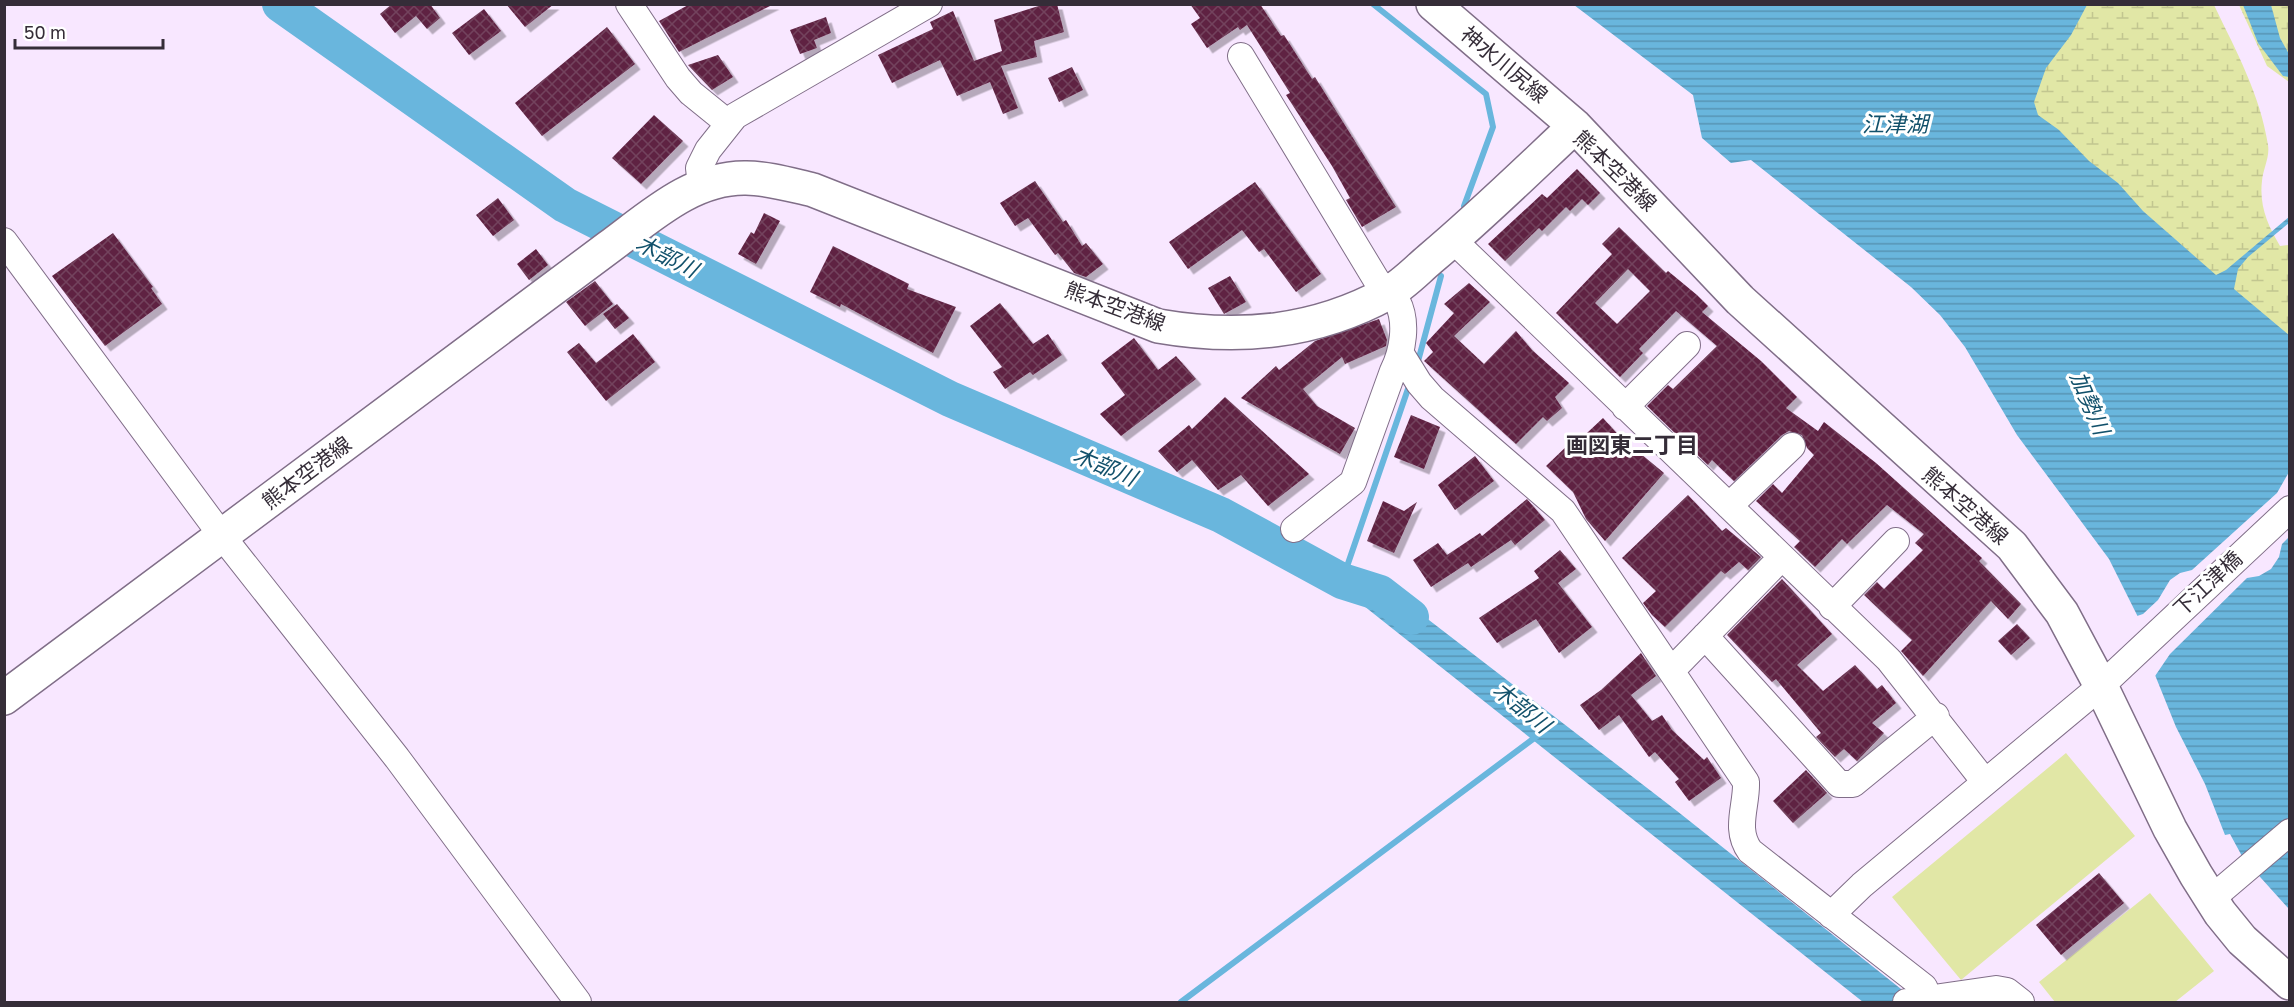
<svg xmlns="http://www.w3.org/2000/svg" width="2294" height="1007" font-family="'Golos Text','Noto Sans JP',sans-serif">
<defs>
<pattern id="wetland-marsh" width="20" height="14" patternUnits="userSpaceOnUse" patternTransform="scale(1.5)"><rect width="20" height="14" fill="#e1e7a6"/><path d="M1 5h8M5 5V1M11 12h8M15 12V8" fill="none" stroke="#c2c690"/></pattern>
<pattern id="water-rules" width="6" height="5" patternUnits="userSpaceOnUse" patternTransform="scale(1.5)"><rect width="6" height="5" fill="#69b6dd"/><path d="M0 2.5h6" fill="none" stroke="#5794b4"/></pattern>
<pattern id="building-cross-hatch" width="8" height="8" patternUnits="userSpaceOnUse" patternTransform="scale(1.5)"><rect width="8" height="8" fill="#5f2443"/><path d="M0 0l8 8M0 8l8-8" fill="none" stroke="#73435d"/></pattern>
<filter id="shadow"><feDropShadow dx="5.5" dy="5.5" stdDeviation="0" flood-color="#0004"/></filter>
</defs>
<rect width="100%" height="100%" fill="#f8e7ff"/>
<path fill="url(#wetland-marsh)" d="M 2077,5 L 2214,5 C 2236,51 2260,94 2268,145 C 2270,157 2263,169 2262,181 C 2259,206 2268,226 2280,246 L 2289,245 L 2289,341 L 2032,113 L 2038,71 Z
M 2239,5 L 2289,5 L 2289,82 L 2267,66 Z"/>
<path fill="#e1e7a6" d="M 2066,753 L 2135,836 L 1961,980 L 1892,897 Z
M 2150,893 L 2214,971 L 2175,1002 L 2055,1002 L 2039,982 Z"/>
<path fill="url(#water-rules)" d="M 1574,5 L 2087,5 L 2071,35 L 2046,68 L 2034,102 L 2038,115 L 2059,130 L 2089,161 L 2118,183 L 2143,211 L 2216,275 L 2226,270 L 2289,217 L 2289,223 L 2248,257 L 2238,269 L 2234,289 L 2289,335 L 2289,909 L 2243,858 L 2230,834 L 2225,835 L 2205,784 L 2176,727 L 2155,675 L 2138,617 L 2109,559 L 2017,435 L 1965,347 L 1940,315 L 1911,287 L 1751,160 L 1731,163 L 1702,138 L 1693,95 Z
M 2243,5 L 2271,5 L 2280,38 L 2289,54 L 2289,77 L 2283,76 L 2258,43 Z
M 1377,580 L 1677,811 L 1901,989 L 1901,1002 L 1863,1002 L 1364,606 Z"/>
<path fill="#f8e7ff" d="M 2289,472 L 2289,537 L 2282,544 L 2279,557 L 2271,569 L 2259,576 L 2247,578 L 2170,654 L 2153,679 L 2134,617 L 2143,614 L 2158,600 L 2170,580 L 2180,573 L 2192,570 L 2277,493 Z"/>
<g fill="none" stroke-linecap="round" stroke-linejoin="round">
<path stroke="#69b6dd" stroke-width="6" d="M 1373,4 L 1486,94 L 1493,127 L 1464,206
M 1417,365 L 1441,276
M 1342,581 L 1410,383
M 1181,1002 L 1537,736"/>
<path stroke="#69b6dd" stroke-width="36" d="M 280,4 L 565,205 L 950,399 L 1221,515 L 1342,581 L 1380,593 L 1411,617"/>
</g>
<path fill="url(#building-cross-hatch)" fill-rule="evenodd" filter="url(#shadow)" d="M 392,4 L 430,4 L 440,18 L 427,29 L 416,16 L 395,33 L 380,14 Z
M 506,4 L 554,4 L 525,27 Z
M 690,4 L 774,4 L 679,52 L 659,21 Z
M 1045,4 L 1057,4 L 1064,32 L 1034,41 L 1037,57 L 1001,66 L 1018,108 L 1003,114 L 990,82 L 957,96 L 940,60 L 892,83 L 878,55 L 933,29 L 930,22 L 953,11 L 974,61 L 1002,51 L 994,20 Z
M 1190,4 L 1260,4 L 1281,36 L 1284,35 L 1312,79 L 1315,77 L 1396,207 L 1362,227 L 1346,200 L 1350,198 L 1332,166 L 1286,95 L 1290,93 L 1247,25 L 1240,30 L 1238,27 L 1207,48 L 1191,24 L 1200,18 Z
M 484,9 L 501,31 L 469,55 L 452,33 Z
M 826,17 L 831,33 L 814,40 L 817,48 L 800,54 L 790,30 Z
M 607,27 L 635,64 L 542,136 L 515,103 Z
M 718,55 L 733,77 L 712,90 L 688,65 Z
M 1072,67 L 1083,90 L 1059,102 L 1048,78 Z
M 654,115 L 683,141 L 641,184 L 612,158 Z
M 1577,169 L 1600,193 L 1588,205 L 1582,199 L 1570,211 L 1566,207 L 1542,231 L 1539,228 L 1505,261 L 1488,244 L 1542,194 L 1547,198 Z
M 1035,181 L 1063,222 L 1066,220 L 1082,246 L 1086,243 L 1103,264 L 1086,277 L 1074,273 L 1058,253 L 1055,255 L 1028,218 L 1015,226 L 1000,203 Z
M 1255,182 L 1321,274 L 1296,292 L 1264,249 L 1259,252 L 1242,230 L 1188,269 L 1169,242 Z
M 498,198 L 514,220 L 493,236 L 476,215 Z
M 764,213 L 780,221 L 756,264 L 738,254 L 751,232 L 754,234 Z
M 1619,227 L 1666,273 L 1668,271 L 1697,295 L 1708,306 L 1702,312 L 1761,361 L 1797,397 L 1786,408 L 1818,431 L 1824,422 L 1876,463 L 1982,558 L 1979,561 L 2021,604 L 2008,619 L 1991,601 L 1923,676 L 1901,651 L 1912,640 L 1864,595 L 1877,582 L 1884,589 L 1923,550 L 1915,543 L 1924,534 L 1887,505 L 1847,544 L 1842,539 L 1815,567 L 1794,547 L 1800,541 L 1756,501 L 1773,484 L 1782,493 L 1814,455 L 1807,448 L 1802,435 L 1789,431 L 1782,435 L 1734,481 L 1712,460 L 1708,465 L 1647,406 L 1668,385 L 1673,389 L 1717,346 L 1676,311 L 1639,349 L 1643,353 L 1620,377 L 1556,313 L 1612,254 L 1602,244 ZM 1628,269 L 1650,291 L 1617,324 L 1595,303 Z
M 113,233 L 153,287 L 151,288 L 162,304 L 105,346 L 52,276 Z
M 833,246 L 909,284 L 907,289 L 956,307 L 933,353 L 841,304 L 840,307 L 810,292 Z
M 536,249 L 548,265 L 529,280 L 517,264 Z
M 1230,276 L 1246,302 L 1224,314 L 1208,288 Z
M 595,281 L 613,304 L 585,326 L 566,302 Z
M 1469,283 L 1490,302 L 1454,336 L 1484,364 L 1516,331 L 1532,350 L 1569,383 L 1555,397 L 1562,408 L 1547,421 L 1543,417 L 1516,444 L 1424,361 L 1433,352 L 1426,343 L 1454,313 L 1444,304 Z
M 1000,303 L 1033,344 L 1048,334 L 1062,355 L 1033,375 L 1030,372 L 1005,389 L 993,372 L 1002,367 L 970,326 Z
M 617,304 L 629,318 L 615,329 L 603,314 Z
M 1379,319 L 1387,340 L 1386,346 L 1345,364 L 1342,357 L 1303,389 L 1317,406 L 1355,428 L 1340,454 L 1241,398 L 1276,366 L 1279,370 L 1315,341 Z
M 633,334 L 655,362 L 606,401 L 567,352 L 579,343 L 596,363 Z
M 1134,338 L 1158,370 L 1176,356 L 1196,379 L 1121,436 L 1100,414 L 1125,395 L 1101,363 Z
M 1225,397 L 1309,474 L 1268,506 L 1241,475 L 1218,490 L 1192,460 L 1177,472 L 1158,451 L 1189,425 L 1192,429 Z
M 1411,415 L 1440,427 L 1424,469 L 1394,457 Z
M 1603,418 L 1633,451 L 1635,449 L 1664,473 L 1605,541 L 1586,519 L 1573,492 L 1546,466 L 1570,443 L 1573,446 Z
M 1475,456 L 1494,481 L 1455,510 L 1438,485 Z
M 1688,495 L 1722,531 L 1726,528 L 1761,557 L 1748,570 L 1739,562 L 1725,574 L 1721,571 L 1665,627 L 1652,615 L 1643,603 L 1656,591 L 1622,558 Z
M 1527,499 L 1545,520 L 1515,545 L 1511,540 L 1471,567 L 1468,563 L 1431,587 L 1413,560 L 1438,543 L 1447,555 L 1480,533 L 1482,536 Z
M 1383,501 L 1404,511 L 1417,502 L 1394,553 L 1367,541 Z
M 1560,550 L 1576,569 L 1558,583 L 1592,627 L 1559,653 L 1536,619 L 1497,643 L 1479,618 L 1539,578 L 1534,571 Z
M 1782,579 L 1832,634 L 1797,665 L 1823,691 L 1855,665 L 1877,689 L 1882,685 L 1896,703 L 1872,723 L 1884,733 L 1857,761 L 1844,749 L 1835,757 L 1816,737 L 1821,733 L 1776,679 L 1772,682 L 1727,635 Z
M 2017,624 L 2030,638 L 2011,655 L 1998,641 Z
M 1641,653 L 1656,676 L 1631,695 L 1652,721 L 1662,715 L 1672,730 L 1704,760 L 1707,757 L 1721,778 L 1689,801 L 1675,782 L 1679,779 L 1655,752 L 1649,757 L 1619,715 L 1599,730 L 1580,705 L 1601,690 Z
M 1806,770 L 1827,793 L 1793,823 L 1773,801 Z
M 2099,873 L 2124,903 L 2061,955 L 2036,925 Z"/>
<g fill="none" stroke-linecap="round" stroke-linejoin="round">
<defs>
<path id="minor" d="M 629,4 L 678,78 L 691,93 L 728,123
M 1241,56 L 1377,281 C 1383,287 1394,293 1397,301 C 1408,322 1403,351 1393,371 L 1353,482 L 1294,529
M 701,185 L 699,168 L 708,150 L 735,116 L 929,4
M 1453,240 L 1889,660 L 1985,782
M 4,241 L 222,536 L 397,758 L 578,1002
M 1401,354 L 1419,383 L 1432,398 L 1563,511 L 1746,782 C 1747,806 1734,829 1750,851 L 1924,987 L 1929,998
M 1625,407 L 1687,345
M 1729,506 L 1792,446
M 1832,607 L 1896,541
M 1705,636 L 1839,784 L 1853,784 L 1936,716
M 1672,670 L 1781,558
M 2211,899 L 2290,832
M 1831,915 L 1862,885 L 2101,686 L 2290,509
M 1906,1002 L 1996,989 L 2007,991 L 2021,1002"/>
<path id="major" d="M 1433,4 L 1575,126 L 1740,300 L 2012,546 L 2062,613 L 2101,686 L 2170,829 L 2196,875 L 2220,913 L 2242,940 L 2290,983
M 4,698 L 609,247 C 650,217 692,177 746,178 C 769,178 791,185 813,190 L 1158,326 C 1239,340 1315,333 1388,293 C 1403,285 1417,270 1430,259 C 1480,217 1527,171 1575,126"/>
</defs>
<use href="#minor" stroke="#806e88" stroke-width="28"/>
<use href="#major" stroke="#806e88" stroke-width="36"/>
<use href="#minor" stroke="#fff" stroke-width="26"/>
<use href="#major" stroke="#fff" stroke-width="33"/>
</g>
<g text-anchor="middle" stroke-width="6" stroke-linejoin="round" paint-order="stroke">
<g font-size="21" fill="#352d38" stroke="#fff">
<text transform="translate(1504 65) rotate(40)" y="7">神水川尻線</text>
<text transform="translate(1615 171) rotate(44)" y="7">熊本空港線</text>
<text transform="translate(1115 307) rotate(20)" y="7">熊本空港線</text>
<text transform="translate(307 473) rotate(-37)" y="7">熊本空港線</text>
<text transform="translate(1965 506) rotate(41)" y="7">熊本空港線</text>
<text transform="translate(2208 584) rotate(-43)" y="7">下江津橋</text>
</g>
<g font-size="22" font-style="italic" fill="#12516b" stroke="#fff">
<text x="1895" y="132">江津湖</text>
<text transform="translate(667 256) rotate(27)" y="8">木部川</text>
<text transform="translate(2090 403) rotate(67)" y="8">加勢川</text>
<text transform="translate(1105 466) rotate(23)" y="8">木部川</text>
<text transform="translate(1522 707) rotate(39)" y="8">木部川</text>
</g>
<g font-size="22" font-weight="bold" fill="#352d38" stroke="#fff">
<text x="1632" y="453">画図東二丁目</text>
</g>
</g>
<rect width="2294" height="1007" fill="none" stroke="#352d38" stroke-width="12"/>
<path d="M15 39v9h148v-9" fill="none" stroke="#352d38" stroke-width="3"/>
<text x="24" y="39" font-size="18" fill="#352d38" stroke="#ffffff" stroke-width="4.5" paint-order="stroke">50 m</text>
</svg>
